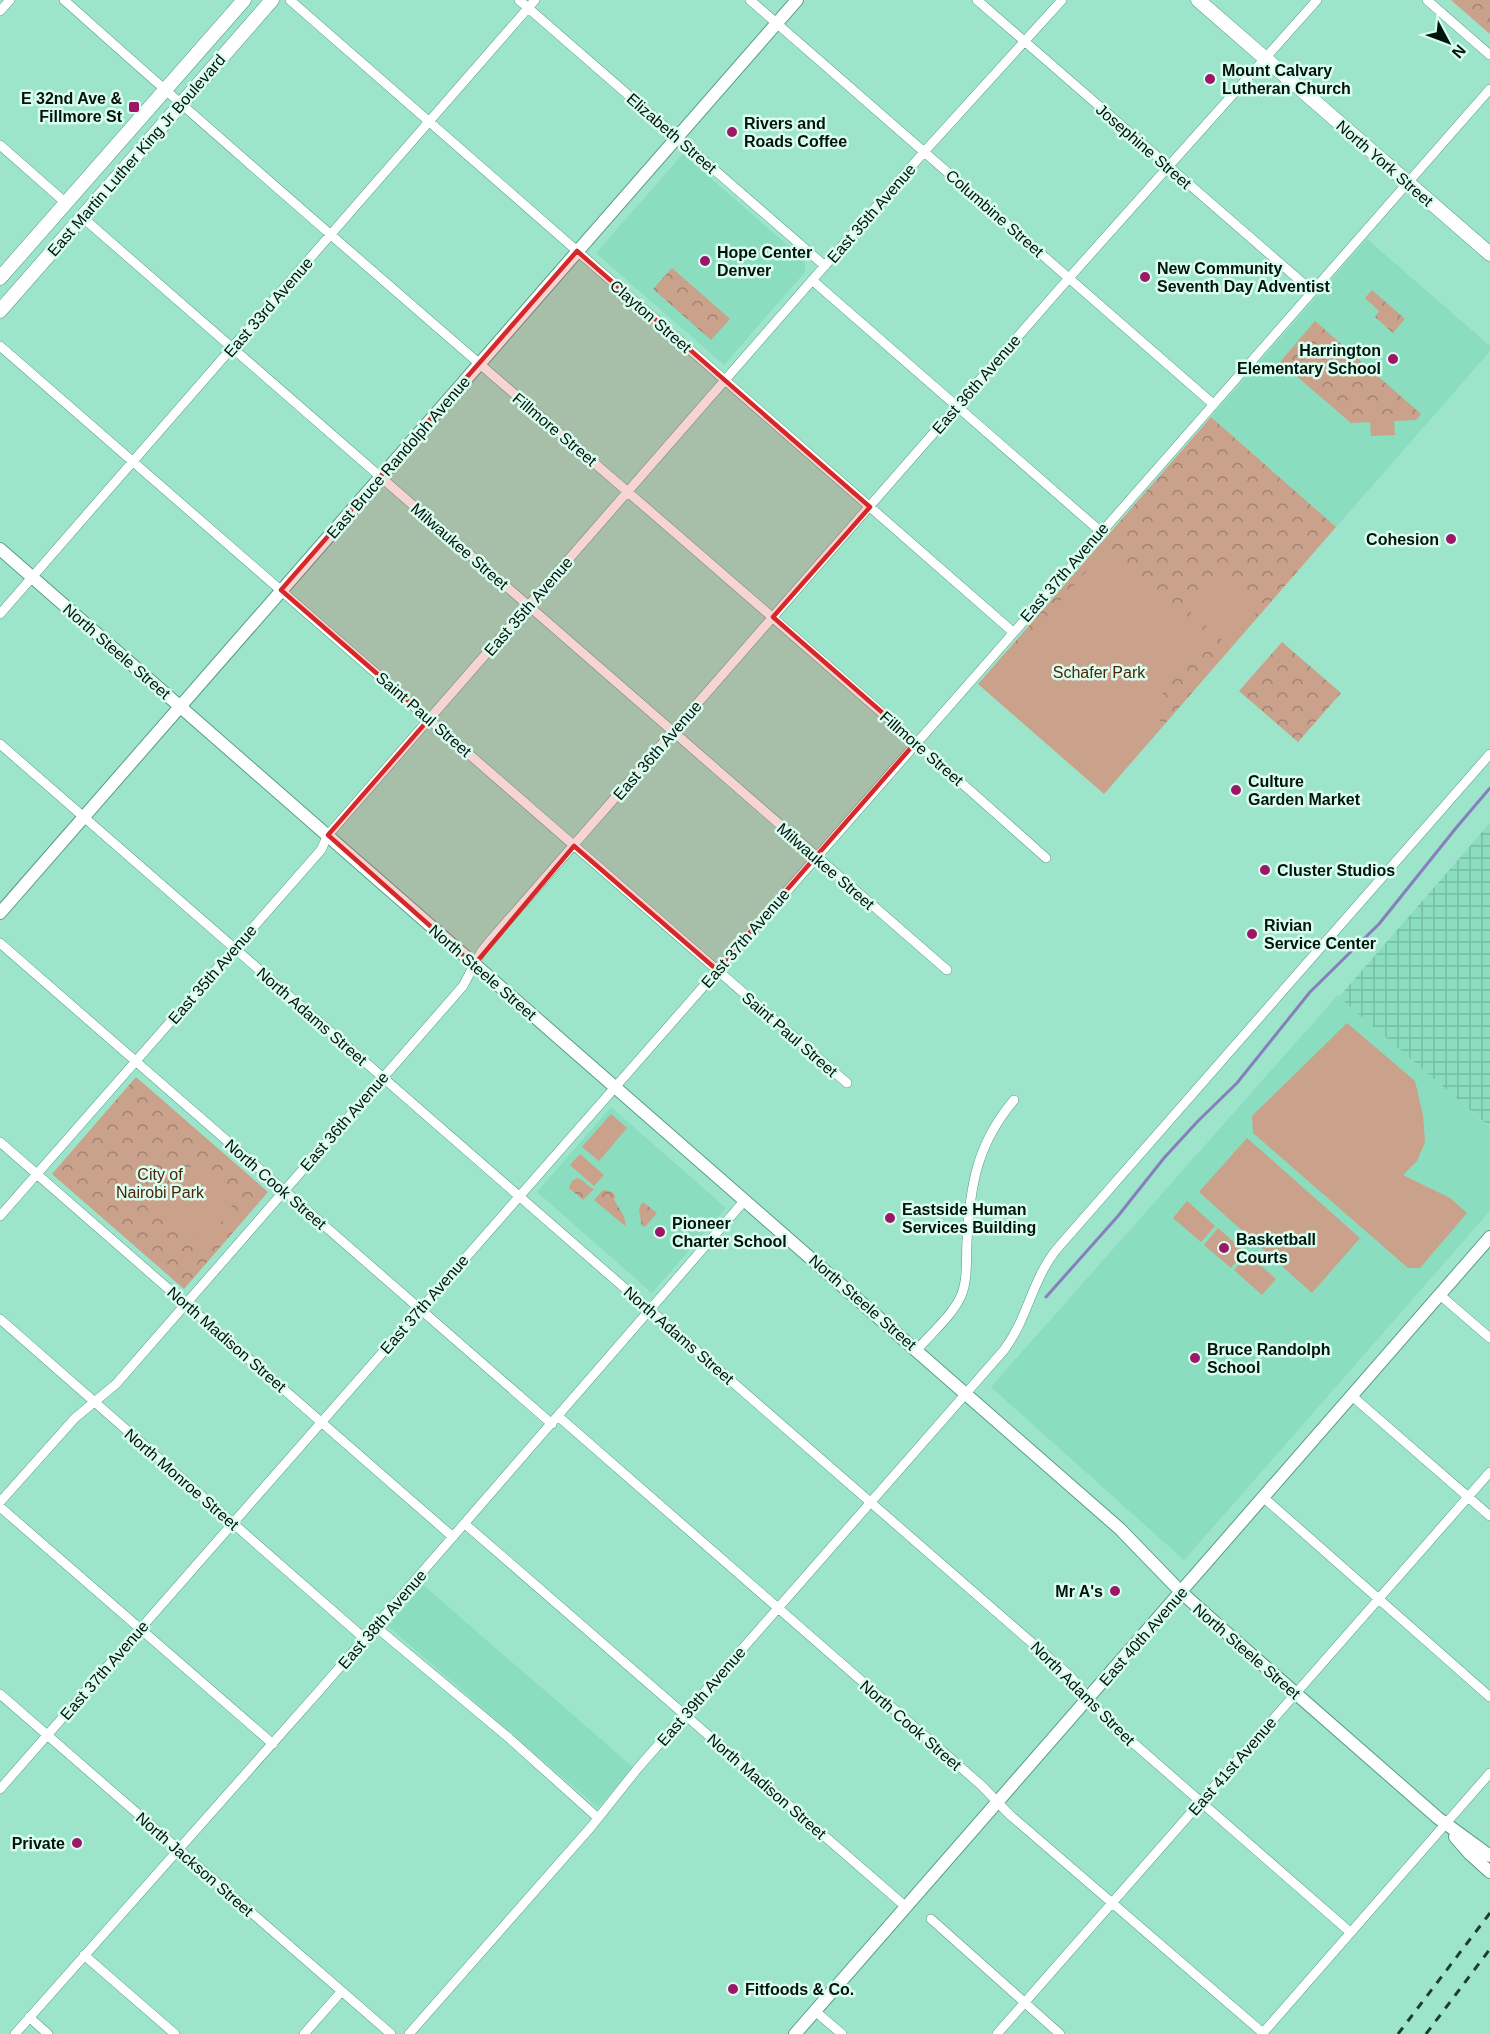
<svg xmlns="http://www.w3.org/2000/svg" width="1490" height="2034" font-family="Helvetica,sans-serif">
<defs>
<pattern id="industrial-grid" width="8" height="8" patternUnits="userSpaceOnUse" patternTransform="scale(1.5)"><rect width="8" height="8" fill="#8addbf"/><path d="M0 4h8M4 0v8" fill="none" stroke="#75bda3"/></pattern>
<pattern id="park-crowns" width="20" height="18" patternUnits="userSpaceOnUse" patternTransform="scale(1.5)"><rect width="20" height="18" fill="#caa18b"/><path d="M2 6a3 3 0 1 1 6 0M12 15a3 3 0 1 1 6 0" fill="none" stroke="#a28270"/></pattern>
</defs>
<rect width="100%" height="100%" fill="#9ce4ca"/>
<path fill="#8addbf" d="M 683,154 L 801,257 L 805,263 L 805,272 L 724,365 L 596,253 Z
M 1367,239 L 1490,346 L 1490,351 L 1336,527 L 1211,417 Z
M 1338,995 L 1490,1128 L 1490,1211 L 1184,1560 L 991,1387 Z
M 611,1107 L 726,1208 L 652,1293 L 537,1192 Z
M 423,1585 L 633,1767 L 598,1808 L 388,1626 Z"/>
<path fill="url(#industrial-grid)" d="M 1490,823 L 1490,1127 L 1339,997 Z"/>
<path fill="url(#park-crowns)" d="M 1451,0 L 1490,0 L 1490,34 Z
M 672,268 L 730,319 L 711,340 L 653,289 Z
M 1372,290 L 1405,319 L 1393,333 L 1375,317 L 1379,311 L 1365,298 Z
M 1315,321 L 1421,414 L 1416,420 L 1351,423 L 1280,362 Z
M 1211,417 L 1336,527 L 1104,794 L 978,684 Z
M 1282,642 L 1341,693 L 1298,742 L 1239,691 Z
M 136,1077 L 268,1192 L 184,1289 L 52,1174 Z
M 577,1178 C 584,1179 586,1186 594,1189 L 583,1200 L 569,1188 L 572,1181 Z
M 603,1190 C 607,1191 610,1190 613,1193 C 618,1199 612,1197 616,1203 C 620,1211 627,1217 625,1226 L 594,1200 Z
M 643,1202 L 657,1213 L 645,1227 L 641,1225 C 642,1214 635,1212 643,1202 Z"/>
<path fill="#caa18b" d="M 1394,421 L 1395,435 L 1371,436 L 1370,422 Z
M 1101,554 L 1205,645 L 1161,695 L 1160,728 L 1108,789 L 992,694 L 992,679 Z
M 1220,575 L 1259,609 L 1228,645 L 1189,611 Z
M 1347,1023 L 1415,1081 L 1423,1115 L 1425,1142 L 1417,1161 L 1403,1175 L 1450,1198 L 1467,1213 L 1420,1268 L 1408,1268 L 1253,1133 L 1252,1116 Z
M 611,1114 L 627,1128 L 599,1161 L 582,1147 Z
M 1247,1138 L 1360,1238 L 1312,1293 L 1199,1192 Z
M 580,1154 L 604,1175 L 594,1186 L 570,1165 Z
M 198,1159 L 239,1195 L 208,1242 L 157,1216 L 153,1212 L 152,1206 Z
M 1187,1201 L 1215,1226 L 1201,1242 L 1173,1218 Z
M 1218,1228 L 1245,1252 L 1231,1268 L 1204,1245 Z
M 1248,1254 L 1276,1279 L 1262,1295 L 1234,1270 Z"/>
<g fill="none" stroke-linecap="round" stroke-linejoin="round">
<path stroke="#867ebd" stroke-width="3" d="M 1046,1297 L 1118,1216 L 1164,1158 L 1198,1121 L 1237,1083 L 1310,992 L 1379,924 L 1456,828 L 1490,788"/>
<defs>
<path id="minor" d="M 64,0 C 388,290 722,568 1046,858
M 290,0 L 1013,632
M 519,0 L 825,266
M 750,0 L 1212,403
M 977,0 L 1312,291
M 1427,0 L 1490,55
M 0,11 L 10,0
M 0,145 L 66,203
M 82,217 L 947,970
M 812,280 L 1100,531
M 0,346 L 847,1083
M 0,614 L 535,0
M 0,744 L 1070,1676 L 1107,1720 L 1350,1932
M 0,943 L 552,1424
M 0,1142 L 453,1537
M 0,1216 L 321,850 L 328,835 L 924,152 L 1062,0
M 1440,1295 L 1490,1338
M 0,1319 L 365,1639
M 917,1350 C 931,1333 952,1316 961,1296 C 968,1280 966,1259 967,1241 C 970,1185 977,1144 1014,1100
M 1352,1396 L 1490,1516
M 559,1417 L 981,1785 L 1010,1815 L 1263,2033
M 1263,1497 L 1490,1697
M 0,1502 L 75,1418 L 116,1384 L 463,986 L 481,952 L 489,942 L 1069,278 L 1317,0
M 0,1507 L 273,1744
M 465,1524 L 905,1906
M 376,1627 L 509,1738 L 598,1818
M 0,1694 L 391,2034
M 0,1789 L 1490,89
M 931,1919 L 1060,2034
M 84,1955 L 175,2034
M 815,2011 L 842,2034
M 29,2017 L 48,2034
M 15,2034 L 319,1691 L 745,1200
M 304,2034 L 341,1992
M 409,2034 L 591,1827 L 638,1768 L 1004,1350 C 1028,1318 1031,1282 1056,1250 L 1490,754
M 997,2034 L 1490,1472
M 1262,2034 L 1490,1773"/>
<path id="tertiary" d="M 0,549 L 1120,1529 L 1181,1592 L 1229,1635 L 1438,1818 L 1490,1856
M 0,913 L 797,0
M 1455,1837 L 1469,1853 L 1490,1872
M 795,2034 L 1490,1237"/>
<path id="secondary" d="M 1198,0 L 1490,254
M 0,278 L 244,0
M 0,311 L 272,0"/>
</defs>
<use href="#minor" stroke="#569d85" stroke-width="10"/>
<use href="#tertiary" stroke="#569d85" stroke-width="14"/>
<use href="#secondary" stroke="#569d85" stroke-width="15"/>
<use href="#minor" stroke="#fff" stroke-width="9"/>
<use href="#tertiary" stroke="#fff" stroke-width="12"/>
<use href="#secondary" stroke="#fff" stroke-width="14"/>
<path stroke="#1e3d31" stroke-width="3" stroke-dasharray="8 8" stroke-linecap="butt" d="M 1398,2034 L 1490,1913
M 1426,2034 L 1490,1949"/>
</g>
<path fill="#d62828" fill-opacity="0.2" stroke="#d62828" stroke-width="4.5" stroke-linejoin="round" d="M 577,251 L 870,507 L 773,617 L 916,742 L 717,970 L 574,846 L 474,965 L 328,835 L 429,719 L 281,590 Z"/>
<g fill="#9c1768" stroke="#dafdef" stroke-width="2">
<circle cx="1210" cy="79" r="6"/>
<rect x="128" y="101" width="12" height="12" rx="3"/>
<circle cx="732" cy="132" r="6"/>
<circle cx="705" cy="261" r="6"/>
<circle cx="1145" cy="277" r="6"/>
<circle cx="1393" cy="359" r="6"/>
<circle cx="1451" cy="539" r="6"/>
<circle cx="1236" cy="790" r="6"/>
<circle cx="1265" cy="870" r="6"/>
<circle cx="1252" cy="934" r="6"/>
<circle cx="890" cy="1218" r="6"/>
<circle cx="660" cy="1232" r="6"/>
<circle cx="1224" cy="1248" r="6"/>
<circle cx="1195" cy="1358" r="6"/>
<circle cx="1115" cy="1591" r="6"/>
<circle cx="77" cy="1843" r="6"/>
<circle cx="733" cy="1989" r="6"/>
</g>
<g text-anchor="middle" stroke-width="5" stroke-linejoin="round" paint-order="stroke">
<g font-size="16" font-weight="bold" fill="#00150d" stroke="#dafdef" text-anchor="start">
<text x="1222" y="76">Mount Calvary<tspan x="1222" dy="18">Lutheran Church</tspan></text>
<text x="122" y="104" text-anchor="end">E 32nd Ave &amp;<tspan x="122" dy="18">Fillmore St</tspan></text>
<text x="744" y="129">Rivers and<tspan x="744" dy="18">Roads Coffee</tspan></text>
<text x="717" y="258">Hope Center<tspan x="717" dy="18">Denver</tspan></text>
<text x="1157" y="274">New Community<tspan x="1157" dy="18">Seventh Day Adventist</tspan></text>
<text x="1381" y="356" text-anchor="end">Harrington<tspan x="1381" dy="18">Elementary School</tspan></text>
<text x="1439" y="545" text-anchor="end">Cohesion</text>
<text x="1248" y="787">Culture<tspan x="1248" dy="18">Garden Market</tspan></text>
<text x="1277" y="876">Cluster Studios</text>
<text x="1264" y="931">Rivian<tspan x="1264" dy="18">Service Center</tspan></text>
<text x="902" y="1215">Eastside Human<tspan x="902" dy="18">Services Building</tspan></text>
<text x="672" y="1229">Pioneer<tspan x="672" dy="18">Charter School</tspan></text>
<text x="1236" y="1245">Basketball<tspan x="1236" dy="18">Courts</tspan></text>
<text x="1207" y="1355">Bruce Randolph<tspan x="1207" dy="18">School</tspan></text>
<text x="1103" y="1597" text-anchor="end">Mr A's</text>
<text x="65" y="1849" text-anchor="end">Private</text>
<text x="745" y="1995">Fitfoods &amp; Co.</text>
</g>
<g font-size="16" fill="#00150d" stroke="#dafdef">
<text transform="translate(672 133) rotate(41)" y="6">Elizabeth Street</text>
<text transform="translate(1144 146) rotate(41)" y="6">Josephine Street</text>
<text transform="translate(136 155) rotate(-49)" y="6">East Martin Luther King Jr Boulevard</text>
<text transform="translate(1385 163) rotate(41)" y="6">North York Street</text>
<text transform="translate(871 213) rotate(-49)" y="6">East 35th Avenue</text>
<text transform="translate(995 213) rotate(41)" y="6">Columbine Street</text>
<text transform="translate(268 307) rotate(-49)" y="6">East 33rd Avenue</text>
<text transform="translate(651 316) rotate(41)" y="6">Clayton Street</text>
<text transform="translate(976 384) rotate(-49)" y="6">East 36th Avenue</text>
<text transform="translate(555 429) rotate(40)" y="6">Fillmore Street</text>
<text transform="translate(398 457) rotate(-49)" y="6">East Bruce Randolph Avenue</text>
<text transform="translate(460 546) rotate(41)" y="6">Milwaukee Street</text>
<text transform="translate(1064 572) rotate(-49)" y="6">East 37th Avenue</text>
<text transform="translate(528 606) rotate(-49)" y="6">East 35th Avenue</text>
<text transform="translate(117 651) rotate(41)" y="6">North Steele Street</text>
<text transform="translate(424 714) rotate(41)" y="6">Saint Paul Street</text>
<text transform="translate(922 748) rotate(41)" y="6">Fillmore Street</text>
<text transform="translate(657 750) rotate(-49)" y="6">East 36th Avenue</text>
<text transform="translate(826 866) rotate(41)" y="6">Milwaukee Street</text>
<text transform="translate(745 938) rotate(-49)" y="6">East 37th Avenue</text>
<text transform="translate(483 972) rotate(41)" y="6">North Steele Street</text>
<text transform="translate(212 974) rotate(-49)" y="6">East 35th Avenue</text>
<text transform="translate(312 1016) rotate(41)" y="6">North Adams Street</text>
<text transform="translate(790 1034) rotate(41)" y="6">Saint Paul Street</text>
<text transform="translate(344 1121) rotate(-49)" y="6">East 36th Avenue</text>
<text transform="translate(276 1184) rotate(41)" y="6">North Cook Street</text>
<text transform="translate(863 1302) rotate(41)" y="6">North Steele Street</text>
<text transform="translate(424 1304) rotate(-49)" y="6">East 37th Avenue</text>
<text transform="translate(679 1335) rotate(41)" y="6">North Adams Street</text>
<text transform="translate(227 1339) rotate(41)" y="6">North Madison Street</text>
<text transform="translate(182 1479) rotate(41)" y="6">North Monroe Street</text>
<text transform="translate(382 1619) rotate(-49)" y="6">East 38th Avenue</text>
<text transform="translate(1143 1636) rotate(-49)" y="6">East 40th Avenue</text>
<text transform="translate(1247 1651) rotate(41)" y="6">North Steele Street</text>
<text transform="translate(104 1670) rotate(-49)" y="6">East 37th Avenue</text>
<text transform="translate(1083 1693) rotate(45)" y="6">North Adams Street</text>
<text transform="translate(701 1696) rotate(-49)" y="6">East 39th Avenue</text>
<text transform="translate(911 1725) rotate(41)" y="6">North Cook Street</text>
<text transform="translate(1232 1766) rotate(-49)" y="6">East 41st Avenue</text>
<text transform="translate(767 1786) rotate(41)" y="6">North Madison Street</text>
<text transform="translate(195 1864) rotate(41)" y="6">North Jackson Street</text>
</g>
<g font-size="16" fill="#4e2307" stroke="#dafdef">
<text x="1099" y="678">Schafer Park</text>
<text x="160" y="1180">City of<tspan x="160" dy="18">Nairobi Park</tspan></text>
</g>
</g>
<g transform="translate(1448 42) rotate(131)" stroke="#dafdef" stroke-width="4.5" paint-order="stroke">
<path d="M0-4.5L10 22L0 15L-10 22Z" fill="#00150d"/>
<text y="-9" font-size="16" font-weight="bold" text-anchor="middle" fill="#00150d">N</text>
</g>
</svg>
